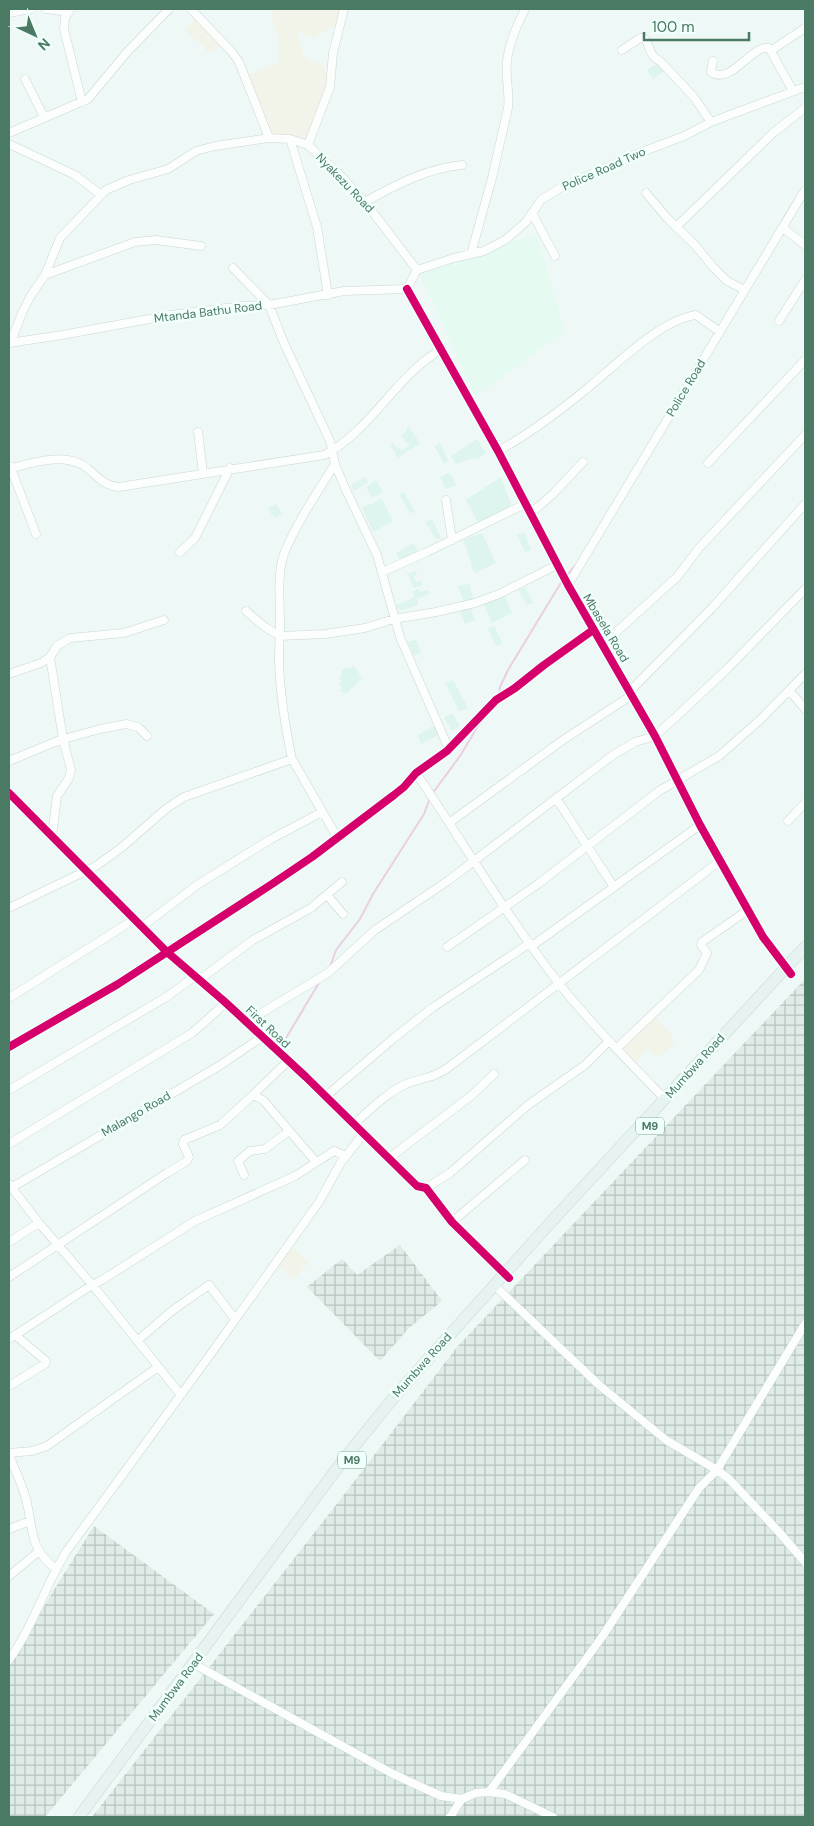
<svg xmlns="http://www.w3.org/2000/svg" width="814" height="1826" font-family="'DM Sans',sans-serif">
<defs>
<pattern id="industrial-grid" width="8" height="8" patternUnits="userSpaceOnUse" patternTransform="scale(1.25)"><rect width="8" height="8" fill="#deebe7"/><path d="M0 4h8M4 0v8" fill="none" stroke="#b6c3bf"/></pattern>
</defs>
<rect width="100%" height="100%" fill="#eef8f6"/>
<path fill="#def4ee" d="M 659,62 L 665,71 L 653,79 L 647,70 Z
M 408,426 L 420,443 L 398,458 L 390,445 L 393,443 L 398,449 L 400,448 L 403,450 L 409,446 L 401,435 L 406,432 Z
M 477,439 L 486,453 L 477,460 L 476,457 L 456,464 L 451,456 Z
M 440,443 L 448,461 L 444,463 L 434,446 Z
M 450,473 L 456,485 L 446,489 L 440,477 Z
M 365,477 L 368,482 L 354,491 L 351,485 Z
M 501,477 L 511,505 L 478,523 L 466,500 Z
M 376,480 L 383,492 L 372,498 L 366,487 Z
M 404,492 L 415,512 L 410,513 L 399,494 Z
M 382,499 L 393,521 L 373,532 L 362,508 Z
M 276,504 L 282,513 L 276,518 L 272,515 L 268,508 Z
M 432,519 L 441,538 L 436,539 L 425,522 Z
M 524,532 L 531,550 L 525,552 L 517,535 Z
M 482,533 L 496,563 L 475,573 L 471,566 L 472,565 L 463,540 Z
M 413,543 L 418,551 L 400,560 L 396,553 Z
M 416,571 L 417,574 L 414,577 L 416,582 L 421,581 L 422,585 L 414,588 L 408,574 Z
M 469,584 L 474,600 L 464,603 L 458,586 Z
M 525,587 L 533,603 L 527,605 L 518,590 Z
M 419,589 L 419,592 L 429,590 L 429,594 L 417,598 L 418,605 L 399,611 L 399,608 L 397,609 L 396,605 L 414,598 L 413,591 Z
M 504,594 L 512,613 L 492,623 L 483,603 Z
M 470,607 L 475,620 L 465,624 L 459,610 Z
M 494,626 L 502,643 L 496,646 L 488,629 Z
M 416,640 L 421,652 L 414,656 L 408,642 Z
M 354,666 L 362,678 L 346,694 L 340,691 L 342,687 L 339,683 L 342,681 L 339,677 L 342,674 L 341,670 L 347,667 L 349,669 Z
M 453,680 L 468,708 L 459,711 L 445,683 Z
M 452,713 L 460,726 L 452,731 L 444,718 Z
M 438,724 L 440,734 L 421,744 L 418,735 Z"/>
<path fill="#e5fbf1" d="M 536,234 L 565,331 L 475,397 L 420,274 Z"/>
<path fill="url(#industrial-grid)" d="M 805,979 L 805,1817 L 92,1817 L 343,1496 L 457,1347 Z
M 400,1245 L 442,1301 L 409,1328 L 380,1361 L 307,1287 L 342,1259 L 357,1275 Z
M 94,1526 L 214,1614 L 45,1817 L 9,1817 L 9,1662 L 21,1646 L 52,1593 Z"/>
<path fill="#f2f4ea" d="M 273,9 L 342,9 L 337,25 L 313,38 L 297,31 L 304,55 L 308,59 L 322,65 L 330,79 L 308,138 L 275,137 L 269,128 L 248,75 L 279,62 L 278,36 L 271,15 Z
M 197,17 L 223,45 L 210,53 L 207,52 L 202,45 L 184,30 Z
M 653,1015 L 673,1036 L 672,1038 L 675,1042 L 658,1058 L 648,1048 L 635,1063 L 619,1048 Z
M 293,1248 L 309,1262 L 293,1280 L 277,1265 Z"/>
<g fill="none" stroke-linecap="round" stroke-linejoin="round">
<path stroke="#eacee2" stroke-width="2" d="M 782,221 L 793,203
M 567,575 L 575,566
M 499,695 L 500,687 L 508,670 L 562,581
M 432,794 L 460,756 L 481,721
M 330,967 L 336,950 L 360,919 L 373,894 L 424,814 L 430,798
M 279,1050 L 320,981"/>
<defs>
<path id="street" d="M 46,9 L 69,12
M 70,9 L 65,18 L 64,29 L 82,102
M 191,9 L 231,51 L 239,62 L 269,138
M 344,9 L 333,53 L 330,87 L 308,145 L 341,176 L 365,202 L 417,270
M 9,13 L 31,9
M 622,50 L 640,38 L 645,39 C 651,48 649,56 660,61 L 693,96 L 711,122
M 772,50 L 805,28
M 713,61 L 711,72 C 731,86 752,44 769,48 L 793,91
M 25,79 L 44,117
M 9,133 L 88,99 L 128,51 L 169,9
M 290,139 L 317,227 L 328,295
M 9,144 L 75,175 L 100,194
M 646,193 L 667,218 L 695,245 L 713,267 L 727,281 L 745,290
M 365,202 C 395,185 428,168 462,165
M 532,213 L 555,256
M 676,227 L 773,133 L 805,108
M 783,228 L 805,245
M 471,254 L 492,178 L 508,108 C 510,92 505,77 507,61 C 509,43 517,25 525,9
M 233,268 L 269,305 L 284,343 L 330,441 L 335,464 L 346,490 L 377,555 L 400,637 L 448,747
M 417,270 L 454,258 L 484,251 L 505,240 L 526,222 L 541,200 L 560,188 L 634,155 L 684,136 L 711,122 L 805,87
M 45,275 L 135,242 L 156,240 L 201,246
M 407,289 L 498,451 L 568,585 L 655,736 L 700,825 L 763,937 L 791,974
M 407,289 L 417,270
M 779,321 L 805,280
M 11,342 L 22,313 L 30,297 L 45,275 L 60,238 L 106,190 L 129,180 L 168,169 L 196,151 L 215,146 L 269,138 L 290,139 L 308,145
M 9,343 L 62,335 L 171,315 L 242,306 L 269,305 L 344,291 L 407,289
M 198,432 L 203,473
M 498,451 C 531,433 560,411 589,387 C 617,364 660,320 696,315 L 720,332
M 708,463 L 805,360
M 10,466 L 36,534
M 12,468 C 35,462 66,452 87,468 C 98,477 104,486 119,487 L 324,455 C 372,430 396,375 442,349
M 446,500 L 452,540
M 530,514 L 553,494 L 583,462
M 180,552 L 195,538 L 230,468
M 382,572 L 427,552 L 525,504
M 568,585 L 805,190
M 246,611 L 265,627 L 280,636 L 325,634 L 365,628 L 394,619 L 436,612 L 475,603 L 499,594 L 557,565
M 603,644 L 677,577 L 699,548 L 805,435
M 50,657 L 63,739 L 71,770 L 69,778 L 57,796 L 52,836
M 9,674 L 41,663 L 50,657 L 57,646 L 70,638 L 124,633 L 164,620
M 630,691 L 712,608 L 805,504
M 790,691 L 805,709
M 292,759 C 285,726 280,694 279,660 C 279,648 280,635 280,622 C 280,602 277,573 284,554 C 296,523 317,493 335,464
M 9,761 L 60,740 L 100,729 L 126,724 L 138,727 L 147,736
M 416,773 C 463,842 506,915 557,981 C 590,1023 628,1061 665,1099
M 9,793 L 167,952 L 225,1002 L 306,1077 L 417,1186 L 426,1188 L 452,1222 L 509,1278
M 556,798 L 614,887
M 788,821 L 805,803
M 449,823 L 563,740 L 632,695
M 327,895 L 343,914
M 9,908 L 96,866 L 121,848 L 167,808 L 184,797 L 292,759 L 337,837
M 143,926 L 197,885 L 271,839 L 322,812
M 532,946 L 700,825
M 447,947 L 538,884 L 659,791 L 719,756 L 760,720 L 805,674
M 199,980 L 253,940 L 311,908 L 342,882
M 9,998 L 135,919
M 248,1023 L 263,1012 L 328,973 L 375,930 L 449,880 L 613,755 L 635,742 L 655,736 L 676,717 L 728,668 L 805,589
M 9,1047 L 118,984 L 272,884 L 312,857 L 394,795 L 404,787 L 416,773 L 447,751 L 496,700 L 515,688 L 544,665 L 593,630
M 617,1048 L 699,970 L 707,953 L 701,945 L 702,942 L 748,910
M 9,1090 L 168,996 L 195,976
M 253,1095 L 263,1100 L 316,1162
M 326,1096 L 394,1038 L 432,1008 L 530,943
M 354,1124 C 370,1110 386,1093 406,1084 C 422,1078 434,1078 449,1067 L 720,861
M 9,1144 L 192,1033 L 217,1011 L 225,1002
M 389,1158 L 471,1096 L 494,1074
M 244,1175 L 238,1161 L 250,1151 L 265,1149 L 289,1131
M 9,1184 L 39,1223 L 95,1288 L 181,1395
M 426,1188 L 450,1173 L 528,1105 L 585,1065 L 609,1041
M 9,1189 L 219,1066 L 262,1037
M 452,1222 L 525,1160
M 9,1242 L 39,1223
M 9,1277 L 167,1173 L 187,1161 L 189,1157 L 183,1144 L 184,1140 L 220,1125 L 253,1095 L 288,1061
M 494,1285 L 599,1385 L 666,1440 L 717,1470 L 729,1479 L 778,1531 L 805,1562
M 9,1339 L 92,1285 L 102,1280 L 195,1221 L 295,1176 L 334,1151 L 346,1156
M 137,1341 L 173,1310 L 209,1285 L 235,1319
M 9,1386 L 45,1364 L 46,1361 L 15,1335
M 9,1453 L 32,1451 L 47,1446 L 158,1367
M 9,1455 C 15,1470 22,1484 26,1499 C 34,1530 28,1547 56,1569
M 9,1529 L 30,1521
M 9,1576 L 38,1552
M 9,1660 C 34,1625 44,1588 66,1552 L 210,1355 L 319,1202 L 340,1164 L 363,1134
M 194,1664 L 393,1774 L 441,1796 L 462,1799 L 476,1793 L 489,1792 L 505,1794 L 553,1817
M 489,1792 L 602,1637 L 699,1488 L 717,1470 L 805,1324
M 450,1817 L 462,1799"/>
<path id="primary" d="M 79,1817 L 344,1459 L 395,1396 L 551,1222 L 805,947"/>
</defs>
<use href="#street" stroke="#cad7d2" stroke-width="9"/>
<use href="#primary" stroke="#c7d8d1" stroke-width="12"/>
<use href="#street" stroke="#fcfefe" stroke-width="8"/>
<use href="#primary" stroke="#e6f3f1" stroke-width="11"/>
<defs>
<path id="cycleway" d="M 407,289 L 498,451 L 568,585 L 655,736 L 700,825 L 763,937 L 791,974
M 9,793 L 167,952 L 225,1002 L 306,1077 L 417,1186 L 426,1188 L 452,1222 L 509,1278
M 9,1047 L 118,984 L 272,884 L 312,857 L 394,795 L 404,787 L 416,773 L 447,751 L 496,700 L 515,688 L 544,665 L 593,630"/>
</defs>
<use href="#cycleway" stroke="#f1fffc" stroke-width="11"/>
<use href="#cycleway" stroke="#d6006c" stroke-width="8"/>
</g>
<g text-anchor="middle" stroke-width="5" stroke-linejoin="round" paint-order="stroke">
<g fill="#f1fffc" stroke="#7da292" stroke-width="1">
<rect x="636" y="1117.5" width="28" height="17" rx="4"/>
<rect x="338" y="1451.5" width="28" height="17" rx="4"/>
</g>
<g font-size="11" font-weight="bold" fill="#4b7a64">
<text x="650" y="1130">M9</text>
<text x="352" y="1464">M9</text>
</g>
<g font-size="12" fill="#4b7a64" stroke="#f1fffc">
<text transform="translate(604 169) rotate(-24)" y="4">Police Road Two</text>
<text transform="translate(345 183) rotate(46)" y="4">Nyakezu Road</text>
<text transform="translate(208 312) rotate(-7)" y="4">Mtanda Bathu Road</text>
<text transform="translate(686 388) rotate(-59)" y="4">Police Road</text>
<text transform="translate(606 628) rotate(59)" y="4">Mbasela Road</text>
<text transform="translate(268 1027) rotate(43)" y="4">First Road</text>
<text transform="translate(695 1066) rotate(-48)" y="4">Mumbwa Road</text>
<text transform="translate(136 1114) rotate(-30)" y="4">Malango Road</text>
<text transform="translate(422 1365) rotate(-48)" y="4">Mumbwa Road</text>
<text transform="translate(176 1687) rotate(-53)" y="4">Mumbwa Road</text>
</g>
</g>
<rect width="814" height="1826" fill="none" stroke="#4b7a64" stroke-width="20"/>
<g transform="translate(35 35) rotate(136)" stroke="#f1fffc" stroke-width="4" paint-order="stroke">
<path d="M0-4L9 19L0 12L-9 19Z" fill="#4b7a64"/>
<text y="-8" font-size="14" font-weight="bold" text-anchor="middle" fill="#4b7a64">N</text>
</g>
<path d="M644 32v8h105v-8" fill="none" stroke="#4b7a64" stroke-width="2.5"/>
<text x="652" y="32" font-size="15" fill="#4b7a64" stroke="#f1fffc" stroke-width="4" paint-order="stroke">100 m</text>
</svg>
